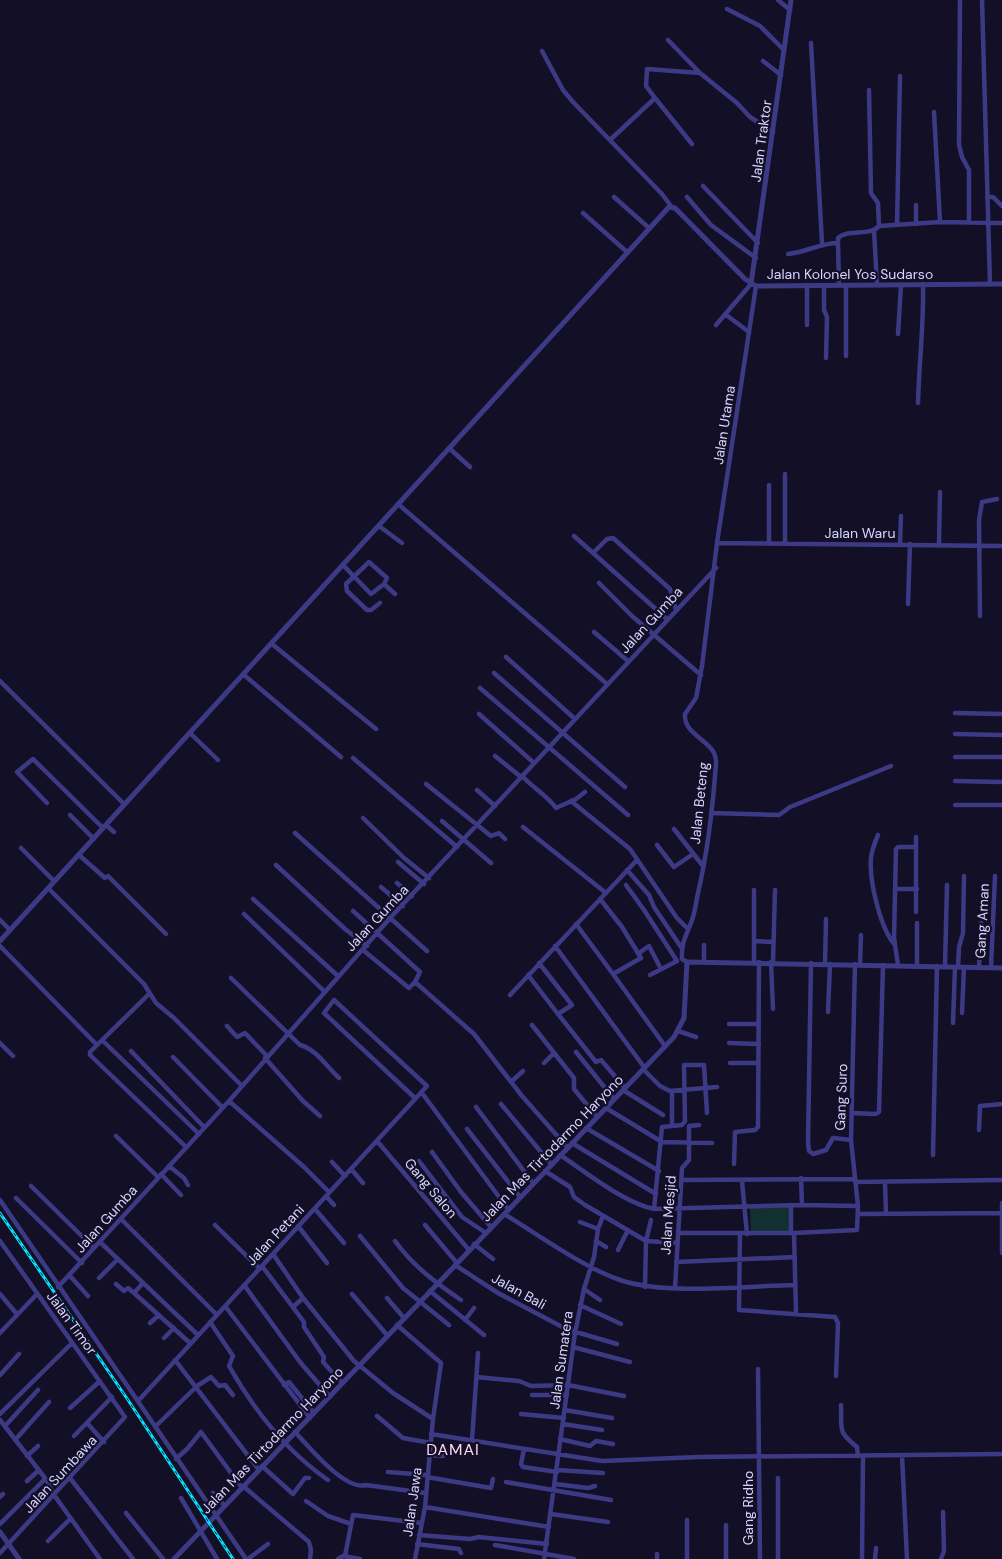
<svg xmlns="http://www.w3.org/2000/svg" width="1002" height="1559" font-family="'DM Sans',sans-serif">
<rect width="100%" height="100%" fill="#130f26"/>
<path fill="#12302f" d="M 789,1207 L 790,1232 L 751,1233 L 750,1208 Z"/>
<g fill="none" stroke-linecap="round" stroke-linejoin="round">
<path stroke="#3d3a85" stroke-width="4.5" d="M 778,0 L 790,10
M 960,0 L 959,145 L 962,157 L 969,170 L 969,222
M 982,0 L 990,284
M 727,9 L 760,26 L 784,50
M 668,40 L 700,73 L 737,103 L 750,117 L 773,132
M 811,43 L 822,243
M 542,51 L 563,90 L 573,102 L 662,194 L 671,206
M 763,61 L 781,75
M 869,90 L 871,193 L 878,203 L 879,226
M 655,98 L 692,144
M 934,112 L 940,222
M 610,140 L 655,98 L 646,86 L 647,69 L 700,73
M 703,186 L 758,243
M 614,197 L 649,228
M 687,197 L 711,225 L 756,258
M 987,197 L 993,197 L 1002,206
M 916,205 L 916,224
M 583,213 L 627,252
M 897,225 L 900,76
M 874,230 L 877,285
M 788,254 C 806,252 821,243 838,243
M 807,285 L 807,325
M 824,285 L 824,310 L 827,317 L 826,358
M 839,285 L 838,243 L 838,238 C 849,228 870,237 879,226 L 940,222 L 1002,223
M 846,285 L 846,356
M 725,314 L 749,332
M 716,325 L 751,284
M 898,334 L 901,285
M 918,403 C 919,363 924,325 923,284
M 449,448 L 470,467
M 769,485 L 769,543
M 398,504 L 607,684
M 379,526 L 402,543
M 574,536 L 667,619
M 717,543 L 1002,546
M 785,543 L 785,474
M 900,544 L 901,516
M 939,545 L 940,492
M 593,553 L 607,539 L 613,538 L 670,589 L 676,610
M 343,565 L 371,594 L 384,584 L 395,594
M 599,583 L 632,616 L 701,675
M 380,603 L 371,610 L 367,610 L 347,591 L 346,584 L 369,562 L 387,578 L 384,584
M 908,604 L 910,544
M 980,616 L 979,520 L 982,502 L 997,499
M 594,632 L 628,661
M 272,644 L 376,729
M 506,657 L 575,719
M 494,673 L 625,787
M 244,675 L 341,757
M 0,681 L 124,804
M 480,688 L 628,815
M 955,713 L 1002,714
M 479,714 L 534,763
M 190,733 L 218,760
M 955,734 L 1002,735
M 495,756 L 521,777
M 955,757 L 1002,757
M 353,758 L 457,847
M 522,776 C 532,787 548,796 556,808 L 576,799 L 585,792
M 955,781 L 1002,782
M 426,784 L 491,836 L 499,833 L 505,839
M 477,790 L 495,806
M 571,801 L 630,849 L 677,918 L 688,929
M 47,803 L 17,772 L 33,759 L 103,828
M 955,805 L 1002,805
M 711,813 L 779,815 L 790,807 L 891,766
M 70,815 L 94,839
M 363,818 L 404,858 L 429,878
M 442,821 L 491,863
M 106,825 L 114,832
M 523,827 L 606,893
M 674,829 L 703,866
M 295,833 L 427,951
M 878,835 C 875,842 872,849 871,858 C 869,880 880,928 895,945
M 916,837 L 916,912
M 657,845 L 674,867 L 693,854
M 21,848 L 54,881
M 79,855 L 105,878 L 108,876 L 166,934
M 398,862 L 424,884
M 276,865 L 345,929 L 367,946
M 627,870 L 649,895 L 654,907 L 681,947
M 397,883 L 412,896
M 626,885 L 644,910 L 677,961
M 381,887 L 403,906
M 48,888 L 144,984 L 156,1003 L 174,1018 L 241,1085
M 895,889 L 917,889
M 253,899 L 338,976
M 600,899 L 622,927 L 641,958 L 613,974 L 665,1046
M 353,911 L 420,972 L 415,982 L 474,1034 L 522,1096 L 568,1148
M 244,914 L 325,992
M 0,920 L 10,930
M 917,923 L 917,966
M 576,924 L 613,974
M 754,941 L 773,942
M 704,945 L 704,961
M 0,946 L 97,1045
M 555,946 L 644,1067
M 363,950 L 409,988 L 415,982
M 639,953 L 649,946 L 661,969
M 687,962 L 682,959 C 681,943 686,936 691,923 C 695,913 696,902 698,893 C 708,850 713,806 716,763 C 717,740 683,737 685,714 L 696,698 L 702,666 L 717,543 L 756,286
M 754,962 L 754,890
M 771,962 L 773,1009
M 773,962 L 775,890
M 539,963 L 572,1005 L 558,1014 L 596,1062 L 601,1060 L 625,1088
M 811,963 L 808,1143 L 809,1151 L 813,1154 L 826,1150 L 833,1138 L 851,1140
M 825,964 L 826,919
M 860,964 L 861,935
M 898,965 L 894,938 L 896,849 L 898,847 L 916,847
M 945,966 L 947,885
M 958,967 L 959,947 L 963,933 L 964,876
M 979,967 L 981,923
M 991,967 L 995,876
M 528,975 L 558,1014
M 650,975 L 677,961
M 231,978 L 300,1045 C 316,1049 327,1067 339,1078
M 149,994 L 90,1052 L 90,1055 L 186,1147
M 510,995 L 637,860
M 828,1012 L 830,964
M 962,1013 L 964,967
M 953,1023 L 955,967
M 729,1024 L 759,1024
M 532,1025 L 574,1078 L 574,1089 L 597,1117
M 227,1026 L 237,1037 L 245,1033 L 267,1056
M 678,1031 L 696,1037
M 102,1040 L 199,1134
M 0,1043 L 13,1056
M 729,1043 L 759,1044
M 131,1051 L 204,1127
M 576,1052 L 614,1099
M 173,1057 L 222,1107
M 265,1058 L 303,1101 L 320,1116
M 544,1063 L 554,1053
M 730,1063 L 758,1063
M 643,1069 L 660,1086 L 670,1091 L 717,1087
M 512,1081 L 523,1071
M 623,1090 L 663,1115
M 672,1091 L 672,1125
M 422,1093 L 508,1209
M 229,1101 L 304,1167 L 329,1192
M 501,1104 L 551,1164
M 476,1107 L 533,1183
M 606,1108 L 662,1142 L 712,1143
M 707,1113 L 704,1065 L 684,1065 L 685,1121 L 682,1125 L 662,1127 L 654,1209 L 802,1205 L 858,1206
M 852,1113 L 876,1114 L 879,1112 L 883,965
M 586,1128 L 659,1171
M 467,1129 L 520,1197
M 979,1130 L 980,1106 L 1002,1104
M 116,1136 L 158,1177
M 377,1141 L 469,1250
M 572,1143 L 656,1194
M 432,1152 L 461,1192 L 491,1227
M 560,1155 C 586,1172 624,1203 654,1209
M 933,1155 L 937,966
M 419,1161 L 462,1217 L 486,1233
M 332,1162 L 345,1176
M 734,1164 L 735,1132 L 755,1130 L 758,1127 L 759,962
M 169,1166 L 184,1178 L 188,1185
M 351,1169 L 363,1183
M 545,1171 L 570,1187 L 574,1197 L 585,1205 L 646,1241 L 677,1243
M 161,1174 L 181,1195
M 801,1178 L 802,1205
M 682,1180 L 854,1179
M 742,1181 L 747,1234
M 855,1182 L 1002,1180
M 885,1182 L 886,1214
M 31,1186 L 94,1248
M 326,1196 L 334,1205
M 16,1198 L 82,1263
M 0,1200 L 246,1559
M 791,1205 L 791,1233
M 315,1209 L 344,1243
M 504,1214 C 539,1235 585,1269 623,1281 C 670,1295 744,1286 794,1285
M 858,1214 L 1002,1213
M 121,1219 L 217,1315
M 580,1222 L 598,1229
M 215,1225 L 260,1269
M 425,1225 L 457,1263
M 298,1226 L 327,1263
M 678,1233 L 794,1233 L 857,1230 L 858,1206 L 851,1140 L 855,964
M 740,1233 L 739,1310 L 835,1317 L 838,1323 L 836,1376
M 794,1233 L 796,1313
M 360,1236 L 403,1288 L 449,1325
M 0,1241 L 125,1417 L 0,1553
M 395,1241 C 413,1266 436,1283 461,1300
M 596,1241 L 606,1247
M 100,1242 L 198,1335
M 474,1244 L 493,1259
M 618,1250 L 628,1230
M 1002,1253 L 1002,1203
M 273,1254 L 303,1298 L 354,1361 L 393,1393 L 433,1419 L 425,1507 L 415,1559
M 676,1262 L 795,1257
M 455,1265 L 498,1293 L 566,1329 L 617,1344
M 262,1266 L 304,1322 L 304,1327 L 324,1357 L 323,1362 L 342,1383
M 70,1276 L 88,1296
M 99,1278 L 118,1259
M 143,1283 L 134,1293 L 190,1343
M 116,1284 L 124,1291 L 128,1288 L 134,1293
M 244,1285 L 300,1362 L 330,1397
M 58,1287 L 229,1101 L 391,917 L 716,568
M 645,1287 L 646,1241 L 651,1220
M 675,1288 L 682,1168 L 689,1160 L 689,1126 L 699,1125
M 584,1289 L 600,1300
M 430,1291 L 484,1335
M 0,1294 L 16,1313
M 352,1294 L 387,1335
M 387,1298 L 404,1318
M 580,1305 L 621,1324
M 225,1306 L 310,1418
M 293,1307 L 303,1298
M 465,1320 L 474,1308
M 210,1322 L 233,1356 L 229,1366 C 254,1410 286,1451 328,1480
M 150,1323 L 159,1315
M 397,1325 L 441,1363 L 433,1419
M 0,1333 L 37,1294
M 164,1338 L 174,1328
M 573,1347 L 630,1362
M 175,1360 L 259,1470
M 758,1369 L 760,1559
M 0,1375 L 19,1354
M 477,1377 L 519,1381 L 531,1386 L 568,1385 L 624,1396
M 284,1385 L 289,1382 L 314,1413
M 532,1395 L 567,1395
M 139,1400 L 427,1086 L 334,1000 L 324,1013 L 415,1098
M 841,1405 C 842,1430 837,1431 857,1447 L 858,1456
M 70,1408 L 100,1381
M 565,1410 L 612,1418
M 0,1414 L 72,1343
M 521,1414 L 564,1418
M 377,1416 L 403,1438 L 431,1443
M 0,1420 L 48,1482 L 54,1495 L 100,1559
M 87,1423 L 104,1442
M 563,1424 L 602,1430
M 5,1426 L 38,1390
M 156,1426 L 197,1386 L 211,1377 L 219,1386 L 225,1385 L 233,1395
M 295,1432 C 309,1447 345,1491 366,1485 L 425,1493
M 431,1434 L 602,1461 L 699,1457 L 1002,1454
M 74,1436 L 112,1397
M 560,1439 L 590,1446 L 596,1441 L 613,1444
M 15,1440 L 49,1402
M 472,1440 L 478,1353
M 524,1449 L 521,1464 L 523,1467 L 557,1472
M 430,1455 L 443,1456
M 902,1455 L 907,1559
M 27,1456 L 38,1446
M 176,1459 L 187,1449 L 201,1432 L 242,1488
M 262,1466 L 293,1494 L 305,1478 L 309,1478
M 557,1470 L 603,1473
M 388,1472 L 427,1475
M 427,1477 L 491,1488 L 493,1479
M 70,1478 L 133,1559
M 778,1478 L 778,1559
M 27,1481 L 39,1470
M 506,1482 L 611,1500
M 555,1484 L 588,1488 L 595,1486
M 243,1486 L 309,1542 L 311,1550 L 310,1559
M 213,1493 L 224,1505
M 0,1497 L 3,1494
M 181,1498 L 217,1559
M 306,1501 L 328,1516 L 351,1524
M 425,1507 L 549,1527
M 126,1513 L 163,1559
M 551,1514 L 608,1522
M 0,1524 L 45,1479
M 726,1525 L 726,1559
M 419,1535 L 470,1539 L 479,1537 L 547,1544
M 48,1541 L 70,1519
M 417,1544 L 459,1549 L 461,1553
M 495,1545 L 574,1559
M 345,1556 L 353,1515 L 421,1523
M 248,1559 L 268,1544
M 338,1559 L 343,1556 L 360,1559
M 544,1559 L 575,1333 L 584,1289 L 594,1257 L 598,1229 L 603,1216
M 657,1559 L 657,1554
M 687,1559 L 687,1520
M 862,1559 L 863,1456
M 875,1559 L 876,1548
M 941,1559 L 944,1551 L 943,1512"/>
<path stroke="#3d3a85" stroke-width="5" d="M 751,284 L 791,0
M 0,941 L 669,207 L 675,208 L 745,279 L 756,286 L 1002,284
M 0,1532 L 19,1559
M 174,1559 L 674,1037 L 684,1018 L 687,962 L 1002,968"/>
<defs>
<path id="rail" d="M 0,1213 L 128,1400 L 233,1559"/>
</defs>
<use href="#rail" stroke="#00e5ff" stroke-width="3"/>
<use href="#rail" stroke="#130f26" stroke-width="1" stroke-dasharray="4" stroke-linecap="butt"/>
</g>
<g text-anchor="middle" stroke-width="4.5" stroke-linejoin="round" paint-order="stroke">
<g font-size="14" fill="#d9d4ff" stroke="#130f26">
<text transform="translate(761 141) rotate(-82)" y="5">Jalan Traktor</text>
<text x="850" y="279">Jalan Kolonel Yos Sudarso</text>
<text transform="translate(724 425) rotate(-81)" y="5">Jalan Utama</text>
<text x="860" y="538">Jalan Waru</text>
<text transform="translate(651 620) rotate(-47)" y="5">Jalan Gumba</text>
<text transform="translate(699 803) rotate(-84)" y="5">Jalan Beteng</text>
<text transform="translate(377 918) rotate(-47)" y="5">Jalan Gumba</text>
<text transform="translate(982 921) rotate(-87)" y="5">Gang Aman</text>
<text transform="translate(841 1097) rotate(-88)" y="5">Gang Suro</text>
<text transform="translate(552 1148) rotate(-46)" y="5">Jalan Mas Tirtodarmo Haryono</text>
<text transform="translate(431 1188) rotate(50)" y="5">Gang Salon</text>
<text transform="translate(668 1215) rotate(-86)" y="5">Jalan Mesjid</text>
<text transform="translate(106 1219) rotate(-48)" y="5">Jalan Gumba</text>
<text transform="translate(275 1235) rotate(-47)" y="5">Jalan Petani</text>
<text transform="translate(519 1291) rotate(29)" y="5">Jalan Bali</text>
<text transform="translate(72 1323) rotate(54)" y="5">Jalan Timor</text>
<text transform="translate(561 1360) rotate(-82)" y="5">Jalan Sumatera</text>
<text transform="translate(272 1440) rotate(-46)" y="5">Jalan Mas Tirtodarmo Haryono</text>
<text transform="translate(60 1474) rotate(-47)" y="5">Jalan Sumbawa</text>
<text transform="translate(412 1502) rotate(-82)" y="5">Jalan Jawa</text>
<text transform="translate(748 1508) rotate(-90)" y="5">Gang Ridho</text>
</g>
<g font-size="16" letter-spacing="1" fill="#ffd6f0" stroke="#130f26">
<text x="453" y="1455">DAMAI</text>
</g>
</g>
</svg>
